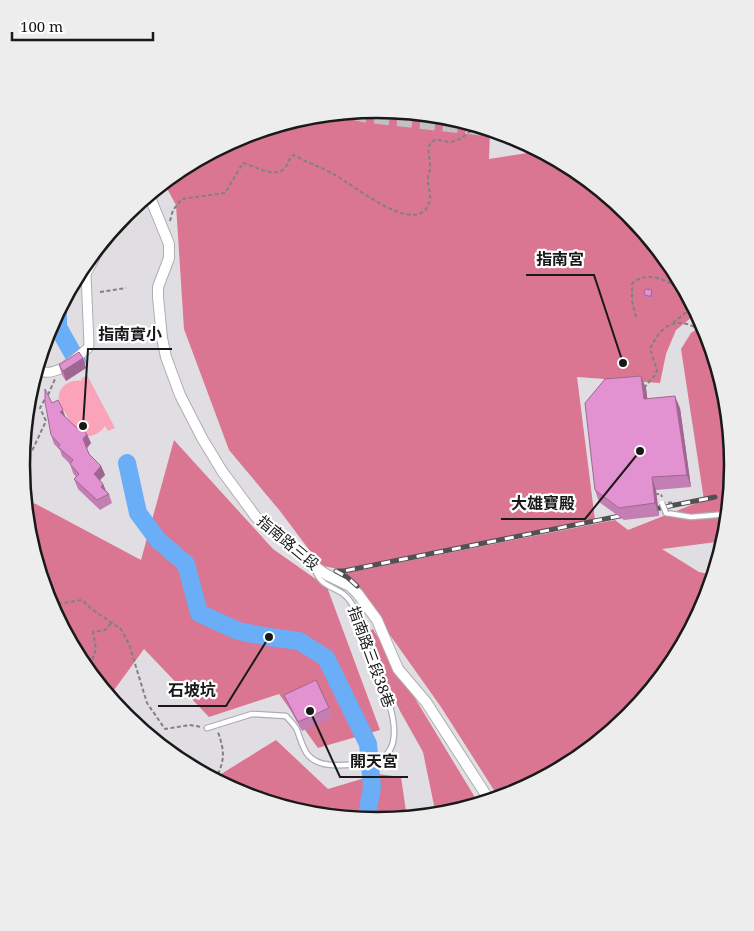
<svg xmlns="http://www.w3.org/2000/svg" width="754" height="931" font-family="'Noto Serif','Noto Sans TC',serif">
<rect width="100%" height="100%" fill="#e0dee2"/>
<path fill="#faa3b9" d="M 87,375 L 115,428 L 108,431 L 105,426 C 97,438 82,440 73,428 C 70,424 68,418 66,414 C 63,410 60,405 59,400 C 57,387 71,378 82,381 L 81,379 Z"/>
<path fill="#da7692" d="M 377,110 L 447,117 L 490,130 L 489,159 L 540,151 L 575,170 L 629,214 L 673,268 L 697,313 L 676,330 L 666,354 L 660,383 L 577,377 L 595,520 L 344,570 L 323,566 L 319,563 L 280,511 L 229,450 L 184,329 L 176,205 L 164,183 L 180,170 L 241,137 L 308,117 Z
M 703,325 L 726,396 L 733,466 L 726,535 L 724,541 L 662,549 L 699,572 L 714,575 L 706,602 L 673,663 L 628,717 L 574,761 L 513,794 L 499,798 L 441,707 L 346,573 L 615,520 L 628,530 L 704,500 L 681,349 L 691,333 Z
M 174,440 L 273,549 L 327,587 L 380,730 L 318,748 L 279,694 L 209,717 L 144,649 L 109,697 L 81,663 L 48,601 L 28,535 L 25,501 L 36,504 L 141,560 Z
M 373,629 L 479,804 L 446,814 L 436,815 L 423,752 L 400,711 L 364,634 Z
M 276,740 L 328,789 L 378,774 L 401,777 L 407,818 L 377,821 L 307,814 L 241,794 L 213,779 Z"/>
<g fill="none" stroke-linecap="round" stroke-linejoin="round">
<path stroke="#5181b4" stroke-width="3" d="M 42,351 L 58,327"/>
<path stroke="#69aef6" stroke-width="18" d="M 58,312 L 58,327 L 77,361
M 127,463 L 138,513 L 158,540 L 186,564 L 199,613 L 238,631 L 269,637 L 299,641 L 326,658 L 368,744 L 372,787 L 367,815 L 368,820"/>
<path stroke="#c2c0c4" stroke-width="15" stroke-dasharray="15 8" stroke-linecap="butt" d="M 352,112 L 365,115 L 489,129"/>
<defs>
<path id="service" d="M 666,513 L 691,517 L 728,514
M 207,728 L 252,714 L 286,716 C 289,720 293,723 296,728 C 300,736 302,748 308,755 C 320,769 344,765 359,764 C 368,763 381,761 387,754 C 409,730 374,665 363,640 C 361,635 359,630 357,626 C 355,619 356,610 352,604 C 342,585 321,591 315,569"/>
<path id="minor" d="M 36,370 C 55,379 74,360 88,348 L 89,345 L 86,274 L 105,239"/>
<path id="tertiary" d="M 149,195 L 169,244 L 169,258 L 158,287 L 158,297 L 162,338 L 166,357 L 180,395 L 202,438 L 222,471 L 256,517 L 314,566 L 327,575 L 350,586 L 358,594 L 377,620 L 398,669 L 426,702 L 490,801"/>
</defs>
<use href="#service" stroke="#aeadb0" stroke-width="7"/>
<use href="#minor" stroke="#aeadb0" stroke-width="11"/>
<use href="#tertiary" stroke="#aeadb0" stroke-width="12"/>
<path stroke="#818082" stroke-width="2" stroke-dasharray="4 2.5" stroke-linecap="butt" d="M 170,221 L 173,210 L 182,199 L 225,193 L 243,163 C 255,166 275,179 285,168 C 289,163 288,158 294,155 C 307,163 322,167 335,175 C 354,185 408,231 426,209 C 434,200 428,189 428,179 C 428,174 431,170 430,165 C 430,154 424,144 437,139 C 457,147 462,136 478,126
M 665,259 L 679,283 L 680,281
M 100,292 L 126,288
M 636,317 L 632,301 L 632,284 C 646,269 667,281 681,289 L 683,287
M 673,323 L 685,313 L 697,312
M 644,388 L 655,375 L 657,370 L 650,349 C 657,334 667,319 687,324 C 693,326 699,329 706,331
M 48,395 L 55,379
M 22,458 L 32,451 L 46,421 L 40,408 L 45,399
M 655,494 L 661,494 L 662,497
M 668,503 L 674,502 L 674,507
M 34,554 L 45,570 L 42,581
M 47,598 L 57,604 L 82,600 L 93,610 L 121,629 L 129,644 L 147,703 L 165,729 L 190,725 L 201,727
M 88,672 L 96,649 L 93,632 L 105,630 L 111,623
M 215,780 C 225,761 225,752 218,732"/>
<use href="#service" stroke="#fff" stroke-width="4.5"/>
<use href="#minor" stroke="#fff" stroke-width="9"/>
<use href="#tertiary" stroke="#fff" stroke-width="10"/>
<defs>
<path id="rail" d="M 357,586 L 347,577 L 336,571 L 344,571 L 715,497"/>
</defs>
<use href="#rail" stroke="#515052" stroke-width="5"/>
<use href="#rail" stroke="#fff" stroke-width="3" stroke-dasharray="9" stroke-linecap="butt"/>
<defs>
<path id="service-bridge" d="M 662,503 L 666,513"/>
</defs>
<use href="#service-bridge" stroke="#aeadb0" stroke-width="7" stroke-linecap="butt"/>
<use href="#service-bridge" stroke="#fff" stroke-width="4.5"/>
</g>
<path fill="#c37eb4" d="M 497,132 L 506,135 L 498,137 Z
M 652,290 L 653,293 L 652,299 L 649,299 L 646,298 L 644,292 Z
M 83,358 L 86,368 L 66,381 L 62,375 L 59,365 Z
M 646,388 L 647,398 L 680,408 L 691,487 L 656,490 L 659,516 L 624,520 L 599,502 L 595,490 Z
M 52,403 L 91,443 L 87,448 L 89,454 L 101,466 L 105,475 L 100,480 L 103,484 L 106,492 L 109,494 L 112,503 L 100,510 L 78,489 L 74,479 L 76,477 L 73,473 L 70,464 L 62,456 L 60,450 L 54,444 L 51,435 Z
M 284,695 L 329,708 L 332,717 L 302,731 L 287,704 Z"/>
<path fill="#9f6692" d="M 83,358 L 86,368 L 66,381 L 63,371 Z
M 641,376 L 646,388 L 649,411 L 644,399 Z
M 675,396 L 680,408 L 691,487 L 687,475 Z
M 63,410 L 66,419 L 60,412 Z
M 87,434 L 91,443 L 87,448 L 83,439 Z
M 101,466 L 105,475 L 97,483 L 94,474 Z
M 652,477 L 656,490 L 659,516 L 655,503 Z
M 103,484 L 107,493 L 101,487 Z"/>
<path fill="#e392d1" stroke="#9f6692" d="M 646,289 L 652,290 L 651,296 L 648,296 L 645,295 L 644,292 Z
M 79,352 L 83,358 L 63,371 L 59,365 Z
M 641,376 L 644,399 L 675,396 L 687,475 L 652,477 L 655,503 L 619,508 L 595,490 L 585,403 L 605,379 Z
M 45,389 L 52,403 L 58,400 L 63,410 L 60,412 L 80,431 L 82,429 L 87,434 L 83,439 L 89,454 L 101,466 L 94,474 L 103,484 L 101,487 L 109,494 L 97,500 L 74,479 L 79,474 L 70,464 L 73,460 L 58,447 L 60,445 L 51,435 L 45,402 Z
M 316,680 L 329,708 L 298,722 L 284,695 Z"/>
<g text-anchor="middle" stroke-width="4.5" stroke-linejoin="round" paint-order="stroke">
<g font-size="15" fill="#1a191a" stroke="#fff">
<text transform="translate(288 543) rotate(40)" y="5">指南路三段</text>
<text transform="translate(371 657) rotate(70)" y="5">指南路三段38巷</text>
</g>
</g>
<path d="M0 0H754V931H0ZM30 465a347 347 0 1 1 694 0a347 347 0 1 1-694 0Z" fill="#ededed" fill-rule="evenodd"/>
<path fill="none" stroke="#1a191a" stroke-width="2.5" d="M30 465a347 347 0 1 1 694 0a347 347 0 1 1-694 0Z"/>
<path fill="none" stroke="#1a191a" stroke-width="2" d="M623 363L594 275H526M83 426L88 349H172M640 451L585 519H501M269 637L226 706H158M310 711L340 777H408"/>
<g fill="#1a191a" stroke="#fff" stroke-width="2">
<circle cx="623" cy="363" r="5"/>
<circle cx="83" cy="426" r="5"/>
<circle cx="640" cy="451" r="5"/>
<circle cx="269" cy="637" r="5"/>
<circle cx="310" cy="711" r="5"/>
</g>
<g font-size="16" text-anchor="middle" font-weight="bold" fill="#1a191a" stroke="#fff" stroke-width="4.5" stroke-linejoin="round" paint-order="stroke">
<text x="560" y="265">指南宮</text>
<text x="130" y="340">指南實小</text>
<text x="543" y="509">大雄寶殿</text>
<text x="192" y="696">石坡坑</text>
<text x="374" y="767">開天宮</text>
</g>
<path d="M12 32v8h141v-8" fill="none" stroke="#1a191a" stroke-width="2.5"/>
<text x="20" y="32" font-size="15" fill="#1a191a" stroke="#ffffff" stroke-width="4" paint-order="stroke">100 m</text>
</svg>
